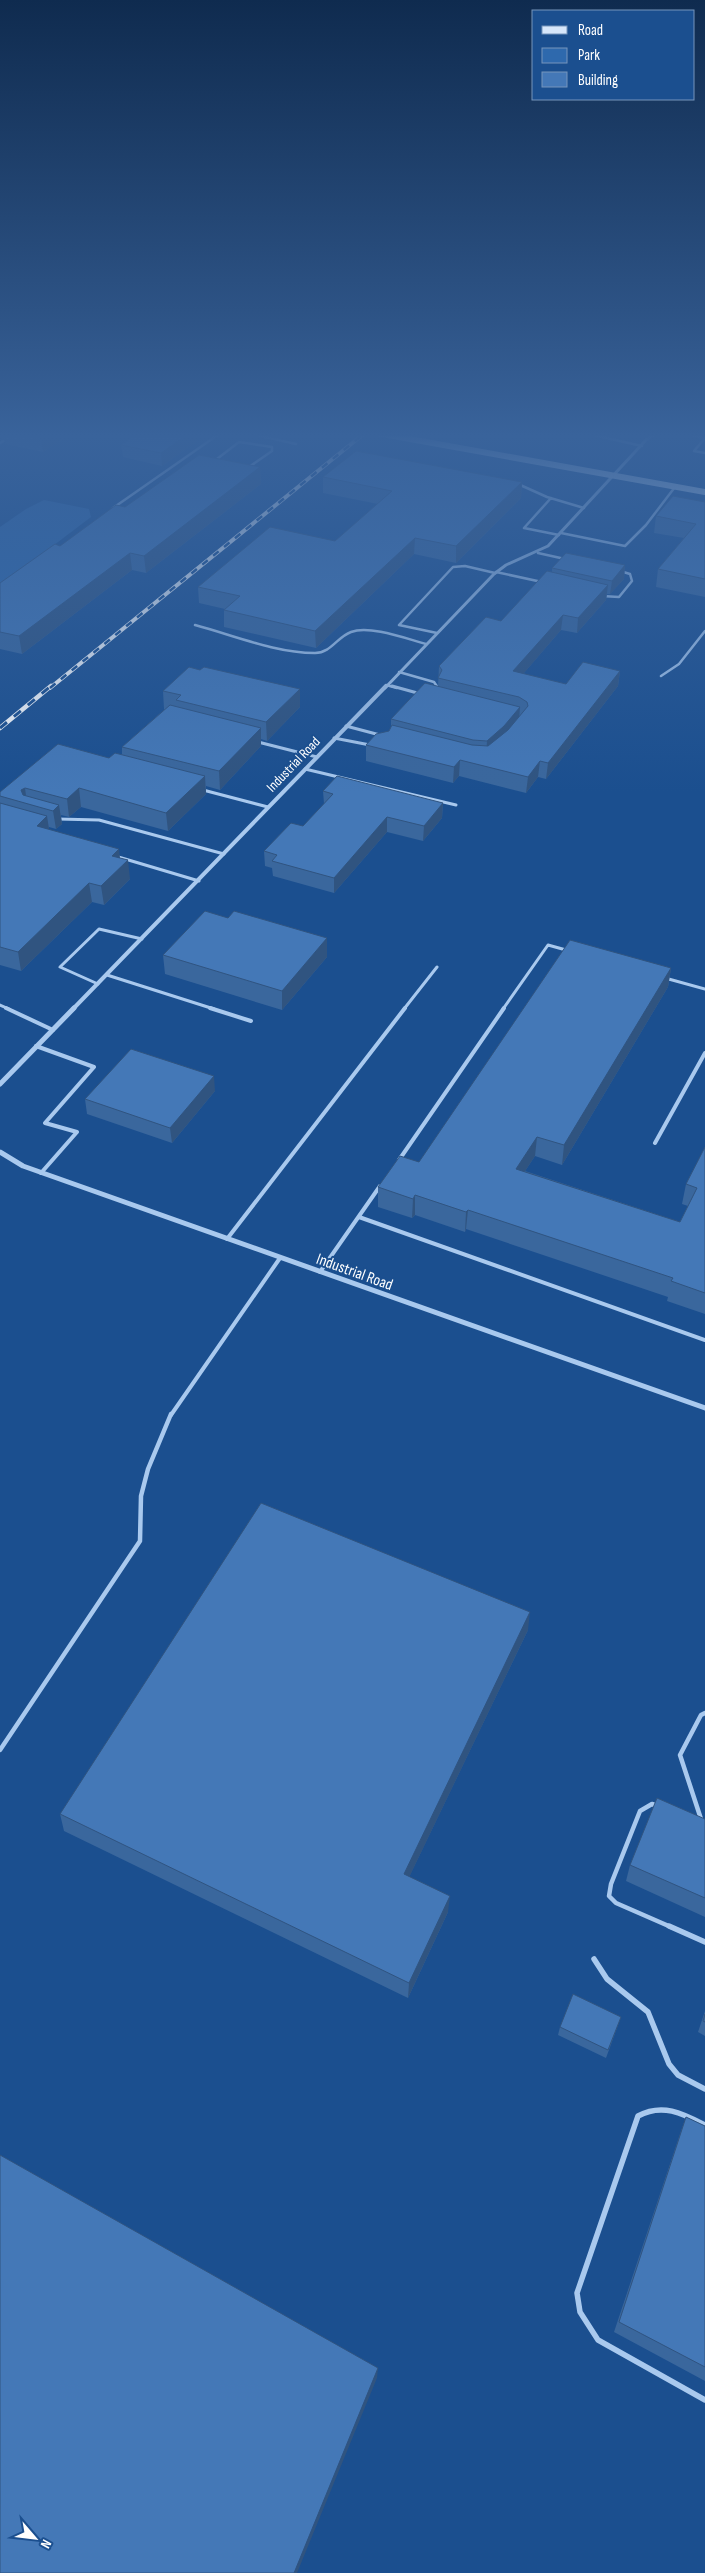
<svg xmlns="http://www.w3.org/2000/svg" width="705" height="2573" font-family="'Sofia Sans Condensed',sans-serif">
<rect width="100%" height="100%" fill="#1b4f8f"/>
<path fill="#2e69ad" d="M 44,500 L 89,509 L 91,517 L 0,586 L 0,527 L 26,509 Z"/>
<g fill="none" stroke-linecap="round" stroke-linejoin="round">
<path stroke="#a9c9ee" stroke-width="2.5" d="M 243,432 L 296,444
M 580,432 L 642,446
M 676,432 L 705,438
M 705,438 L 694,451 L 705,453
M 0,443 L 7,439
M 213,462 L 239,442 L 272,447 L 272,451 L 249,467
M 518,484 L 547,497 L 584,508
M 551,498 L 524,528 L 559,535
M 113,508 L 222,432
M 561,533 L 625,546 L 646,525 L 675,487
M 538,553 L 565,559
M 496,572 L 542,582
M 602,596 L 619,597 L 632,581 L 630,574 L 620,571
M 195,625 C 233,635 275,653 315,653 C 331,653 337,637 351,632 C 370,625 407,639 426,644
M 437,633 L 399,625 L 453,567 L 465,566 L 495,573
M 399,672 L 434,682 L 438,688
M 661,676 L 679,664 L 705,631
M 386,685 L 397,688"/>
<path stroke="#a9c9ee" stroke-width="3" d="M 392,686 L 421,694
M 346,726 L 380,735
M 334,738 L 370,745
M 258,742 L 317,757
M 305,769 L 456,805
M 203,790 L 268,807
M 58,819 L 99,820 L 224,854
M 115,856 L 199,881
M 107,975 L 214,1009
M 665,978 L 705,989
M 98,984 L 60,967 L 99,929 L 142,939
M 0,1005 L 9,1009
M 404,1009 L 437,967
M 503,1009 L 548,945 L 566,950"/>
<path stroke="#a9c9ee" stroke-width="4" d="M 6,1008 L 53,1030
M 210,1008 L 251,1021
M 36,1046 L 94,1067 L 45,1123 L 77,1132 L 41,1173
M 655,1143 L 705,1053
M 399,1160 L 504,1008
M 359,1217 L 705,1340
M 227,1239 L 405,1008
M 320,1272 L 380,1186
M 171,1415 L 280,1258"/>
<path stroke="#a9c9ee" stroke-width="4.5" d="M 0,1750 L 140,1541 L 141,1496 L 148,1469 L 171,1414
M 658,1806 L 652,1804 L 640,1811 L 611,1884 L 609,1896 L 616,1903 L 671,1927
M 701,1819 L 680,1755 L 701,1715 L 705,1713"/>
<path stroke="#a9c9ee" stroke-width="5.5" d="M 669,1926 L 705,1942
M 594,1959 L 607,1979 L 648,2012 L 669,2064 L 678,2075 L 705,2089
M 705,2125 C 682,2113 662,2103 638,2116 L 577,2293 L 580,2312 L 598,2340 L 705,2400"/>
<path stroke="#a9c9ee" stroke-width="3" d="M 385,688 L 494,574 L 506,565 L 548,546 L 646,440 L 658,432"/>
<path stroke="#a9c9ee" stroke-width="4" d="M 73,1009 L 386,686"/>
<path stroke="#a9c9ee" stroke-width="5" d="M 0,1084 L 74,1008
M 0,1152 L 23,1166 L 705,1408"/>
<path stroke="#d6e6fa" stroke-width="6" d="M 371,432 L 705,492"/>
<defs>
<path id="rail-far1" d="M 50,688 L 366,432"/>
<path id="rail" d="M 0,728 L 51,686"/>
</defs>
<use href="#rail-far1" stroke="#fff" stroke-width="4"/>
<use href="#rail" stroke="#fff" stroke-width="4.5"/>
<use href="#rail-far1" stroke="#1b4f8f" stroke-width="2.5" stroke-dasharray="7" stroke-linecap="butt"/>
<use href="#rail" stroke="#1b4f8f" stroke-width="3" stroke-dasharray="9" stroke-linecap="butt"/>
</g>
<path fill="#3a679d" d="M 0,432 L 74,432 L 43,452 L 5,444 L 4,438 Z
M 197,441 L 162,466 L 123,457 L 121,445 Z
M 260,467 L 261,484 L 146,573 L 132,570 L 22,654 L 0,649 L 0,583 L 60,546 L 125,507 Z
M 323,477 L 522,482 L 521,498 L 456,563 L 414,554 L 316,648 L 224,627 L 224,610 L 225,609 L 199,603 L 198,587 L 335,541 L 378,504 L 323,493 Z
M 705,502 L 705,597 L 656,587 L 658,569 L 684,538 L 654,533 L 656,516 Z
M 625,565 L 624,579 L 610,594 L 607,594 L 606,600 L 577,633 L 561,630 L 523,674 L 566,684 L 620,671 L 618,686 L 546,779 L 538,777 L 526,793 L 459,776 L 453,783 L 366,761 L 366,745 L 389,731 L 391,728 L 391,719 L 438,686 L 439,666 L 501,621 L 552,572 L 552,568 Z
M 200,670 L 300,689 L 300,707 L 267,741 L 261,739 L 261,746 L 220,790 L 206,786 L 206,794 L 168,831 L 81,807 L 69,817 L 61,815 L 62,824 L 56,829 L 49,827 L 49,830 L 120,858 L 130,879 L 104,905 L 92,902 L 21,971 L 0,965 L 0,792 L 122,754 L 122,747 L 165,709 L 164,709 L 163,691 Z
M 323,791 L 443,803 L 442,818 L 423,841 L 387,832 L 334,893 L 273,876 L 272,868 L 265,866 L 264,851 L 303,826 L 324,804 Z
M 228,918 L 327,938 L 327,957 L 282,1010 L 165,974 L 163,955 Z
M 671,968 L 668,987 L 562,1165 L 535,1156 L 525,1171 L 680,1222 L 688,1206 L 682,1204 L 686,1184 L 705,1147 L 705,1314 L 667,1301 L 668,1297 L 466,1229 L 465,1232 L 415,1215 L 412,1218 L 378,1207 L 378,1187 L 419,1162 Z
M 215,1091 L 172,1143 L 87,1114 L 85,1099 Z
M 528,1630 L 409,1877 L 448,1912 L 408,1998 L 64,1831 L 60,1814 Z
M 705,1819 L 705,1917 L 626,1881 L 630,1865 Z
M 705,2011 L 705,2036 L 698,2032 Z
M 621,2017 L 606,2058 L 558,2035 L 560,2027 Z
M 686,2117 L 705,2126 L 705,2381 L 614,2332 L 681,2131 Z"/>
<path fill="#305480" d="M 0,432 L 3,432 L 4,438 L 0,440 Z
M 49,432 L 74,432 L 43,452 L 41,438 Z
M 191,432 L 197,432 L 197,441 L 162,466 L 161,453 Z
M 260,467 L 261,484 L 146,573 L 144,556 Z
M 522,482 L 521,498 L 456,563 L 456,546 Z
M 415,538 L 414,554 L 316,648 L 315,631 Z
M 130,553 L 132,570 L 22,654 L 19,636 Z
M 625,565 L 624,579 L 610,594 L 612,581 Z
M 608,585 L 606,600 L 577,633 L 578,618 Z
M 563,615 L 561,630 L 512,687 L 513,671 Z
M 620,671 L 618,686 L 546,779 L 548,763 Z
M 300,689 L 300,707 L 267,741 L 266,722 Z
M 520,707 L 519,721 L 486,755 L 487,741 Z
M 261,728 L 261,746 L 220,790 L 219,771 Z
M 460,760 L 459,776 L 453,783 L 454,767 Z
M 540,761 L 538,777 L 526,793 L 528,777 Z
M 205,776 L 206,794 L 168,831 L 166,813 Z
M 25,788 L 27,803 L 21,790 Z
M 79,788 L 81,807 L 69,817 L 67,799 Z
M 443,803 L 442,818 L 423,841 L 424,826 Z
M 59,805 L 62,824 L 56,829 L 53,811 Z
M 47,816 L 50,835 L 37,826 Z
M 387,817 L 387,832 L 334,893 L 334,878 Z
M 119,849 L 121,867 L 128,860 L 130,879 L 104,905 L 101,886 L 112,856 Z
M 89,883 L 92,902 L 21,971 L 18,952 Z
M 327,938 L 327,957 L 282,1010 L 282,991 Z
M 671,968 L 668,987 L 562,1165 L 564,1145 Z
M 214,1076 L 215,1091 L 172,1143 L 170,1128 Z
M 537,1137 L 535,1156 L 514,1188 L 516,1169 Z
M 415,1195 L 415,1215 L 412,1218 L 413,1199 Z
M 468,1210 L 466,1229 L 465,1232 L 466,1212 Z
M 530,1612 L 528,1630 L 403,1890 L 404,1874 Z
M 450,1896 L 448,1912 L 408,1998 L 409,1983 Z
M 378,2368 L 377,2378 L 297,2573 L 294,2573 Z"/>
<path fill="#4478b7" stroke="#305480" d="M 16,432 L 49,432 L 41,438 Z
M 140,432 L 191,432 L 161,453 L 121,445 Z
M 356,451 L 522,482 L 456,546 L 415,538 L 315,631 L 224,610 L 240,596 L 198,587 L 270,527 L 335,541 L 392,491 L 323,477 Z
M 199,455 L 260,467 L 144,556 L 130,553 L 19,636 L 0,632 L 0,583 L 55,544 L 60,546 L 116,505 L 125,507 Z
M 673,496 L 705,502 L 705,579 L 658,569 L 696,524 L 656,516 Z
M 566,553 L 625,565 L 612,581 L 552,568 Z
M 547,571 L 608,585 L 578,618 L 563,615 L 513,671 L 566,684 L 583,662 L 620,671 L 548,763 L 540,761 L 528,777 L 460,760 L 454,767 L 366,745 L 376,734 L 389,731 L 392,725 L 472,745 L 488,746 L 508,730 L 528,706 L 527,702 L 519,697 L 438,678 L 442,670 L 439,666 L 486,617 L 501,621 Z
M 189,667 L 200,670 L 204,667 L 300,689 L 266,722 L 176,700 L 181,695 L 163,691 Z
M 425,683 L 520,707 L 504,726 L 487,741 L 473,740 L 391,719 Z
M 170,705 L 261,728 L 219,771 L 122,747 Z
M 58,744 L 109,758 L 115,753 L 205,776 L 166,813 L 79,788 L 67,799 L 25,788 L 21,790 L 23,795 L 59,805 L 53,811 L 0,796 L 0,792 Z
M 337,776 L 443,803 L 424,826 L 387,817 L 334,878 L 272,861 L 277,855 L 264,851 L 291,823 L 303,826 L 333,794 L 323,791 Z
M 0,803 L 47,816 L 37,826 L 119,849 L 112,856 L 128,860 L 101,886 L 89,883 L 18,952 L 0,947 Z
M 205,911 L 228,918 L 234,911 L 327,938 L 282,991 L 163,955 Z
M 570,940 L 671,968 L 564,1145 L 537,1137 L 516,1169 L 680,1222 L 697,1188 L 686,1184 L 705,1147 L 705,1293 L 671,1281 L 673,1278 L 468,1210 L 466,1212 L 415,1195 L 413,1199 L 378,1187 L 400,1156 L 419,1162 Z
M 131,1049 L 214,1076 L 170,1128 L 85,1099 Z
M 261,1503 L 530,1612 L 404,1874 L 450,1896 L 409,1983 L 60,1814 Z
M 657,1798 L 705,1819 L 705,1898 L 630,1865 Z
M 573,1994 L 621,2017 L 608,2050 L 560,2027 Z
M 705,2014 L 705,2022 L 703,2021 Z
M 686,2117 L 705,2126 L 705,2367 L 619,2322 Z
M 0,2155 L 378,2368 L 294,2573 L 0,2573 Z"/>
<linearGradient id="sky" x2="0" y2="1"><stop stop-color="#0f2b4f"/><stop offset="0.55" stop-color="#39639b"/><stop offset="1" stop-color="#39639b" stop-opacity="0"/></linearGradient>
<rect width="705" height="792" fill="url(#sky)"/>
<g text-anchor="middle" stroke-width="4" stroke-linejoin="round" paint-order="stroke">
<g font-size="14" fill="#fff" stroke="#1b4f8f">
<text transform="translate(293 764) rotate(-46)" y="5">Industrial Road</text>
</g>
<g font-size="16" fill="#fff" stroke="#1b4f8f">
<text transform="translate(355 1271) rotate(20)" y="6">Industrial Road</text>
</g>
</g>
<rect x="532" y="10" width="162" height="90" fill="#1b4f8f" stroke="#7695bc"/>
<rect x="542" y="26" width="25" height="8" fill="#d6e6fa" stroke="#7695bc"/>
<text x="578" y="35" font-size="15" fill="#ffffff">Road</text>
<rect x="542" y="48" width="25" height="15" fill="#2e69ad" stroke="#7695bc"/>
<text x="578" y="60" font-size="15" fill="#ffffff">Park</text>
<rect x="542" y="72" width="25" height="15" fill="#4478b7" stroke="#7695bc"/>
<text x="578" y="85" font-size="15" fill="#ffffff">Building</text>
<g transform="translate(35 2538) rotate(118)" stroke="#1b4f8f" stroke-width="4" paint-order="stroke">
<path d="M0-4L9 19L0 12L-9 19Z" fill="#ffffff"/>
<text y="-8" font-size="14" font-weight="bold" text-anchor="middle" fill="#ffffff">N</text>
</g>
</svg>
